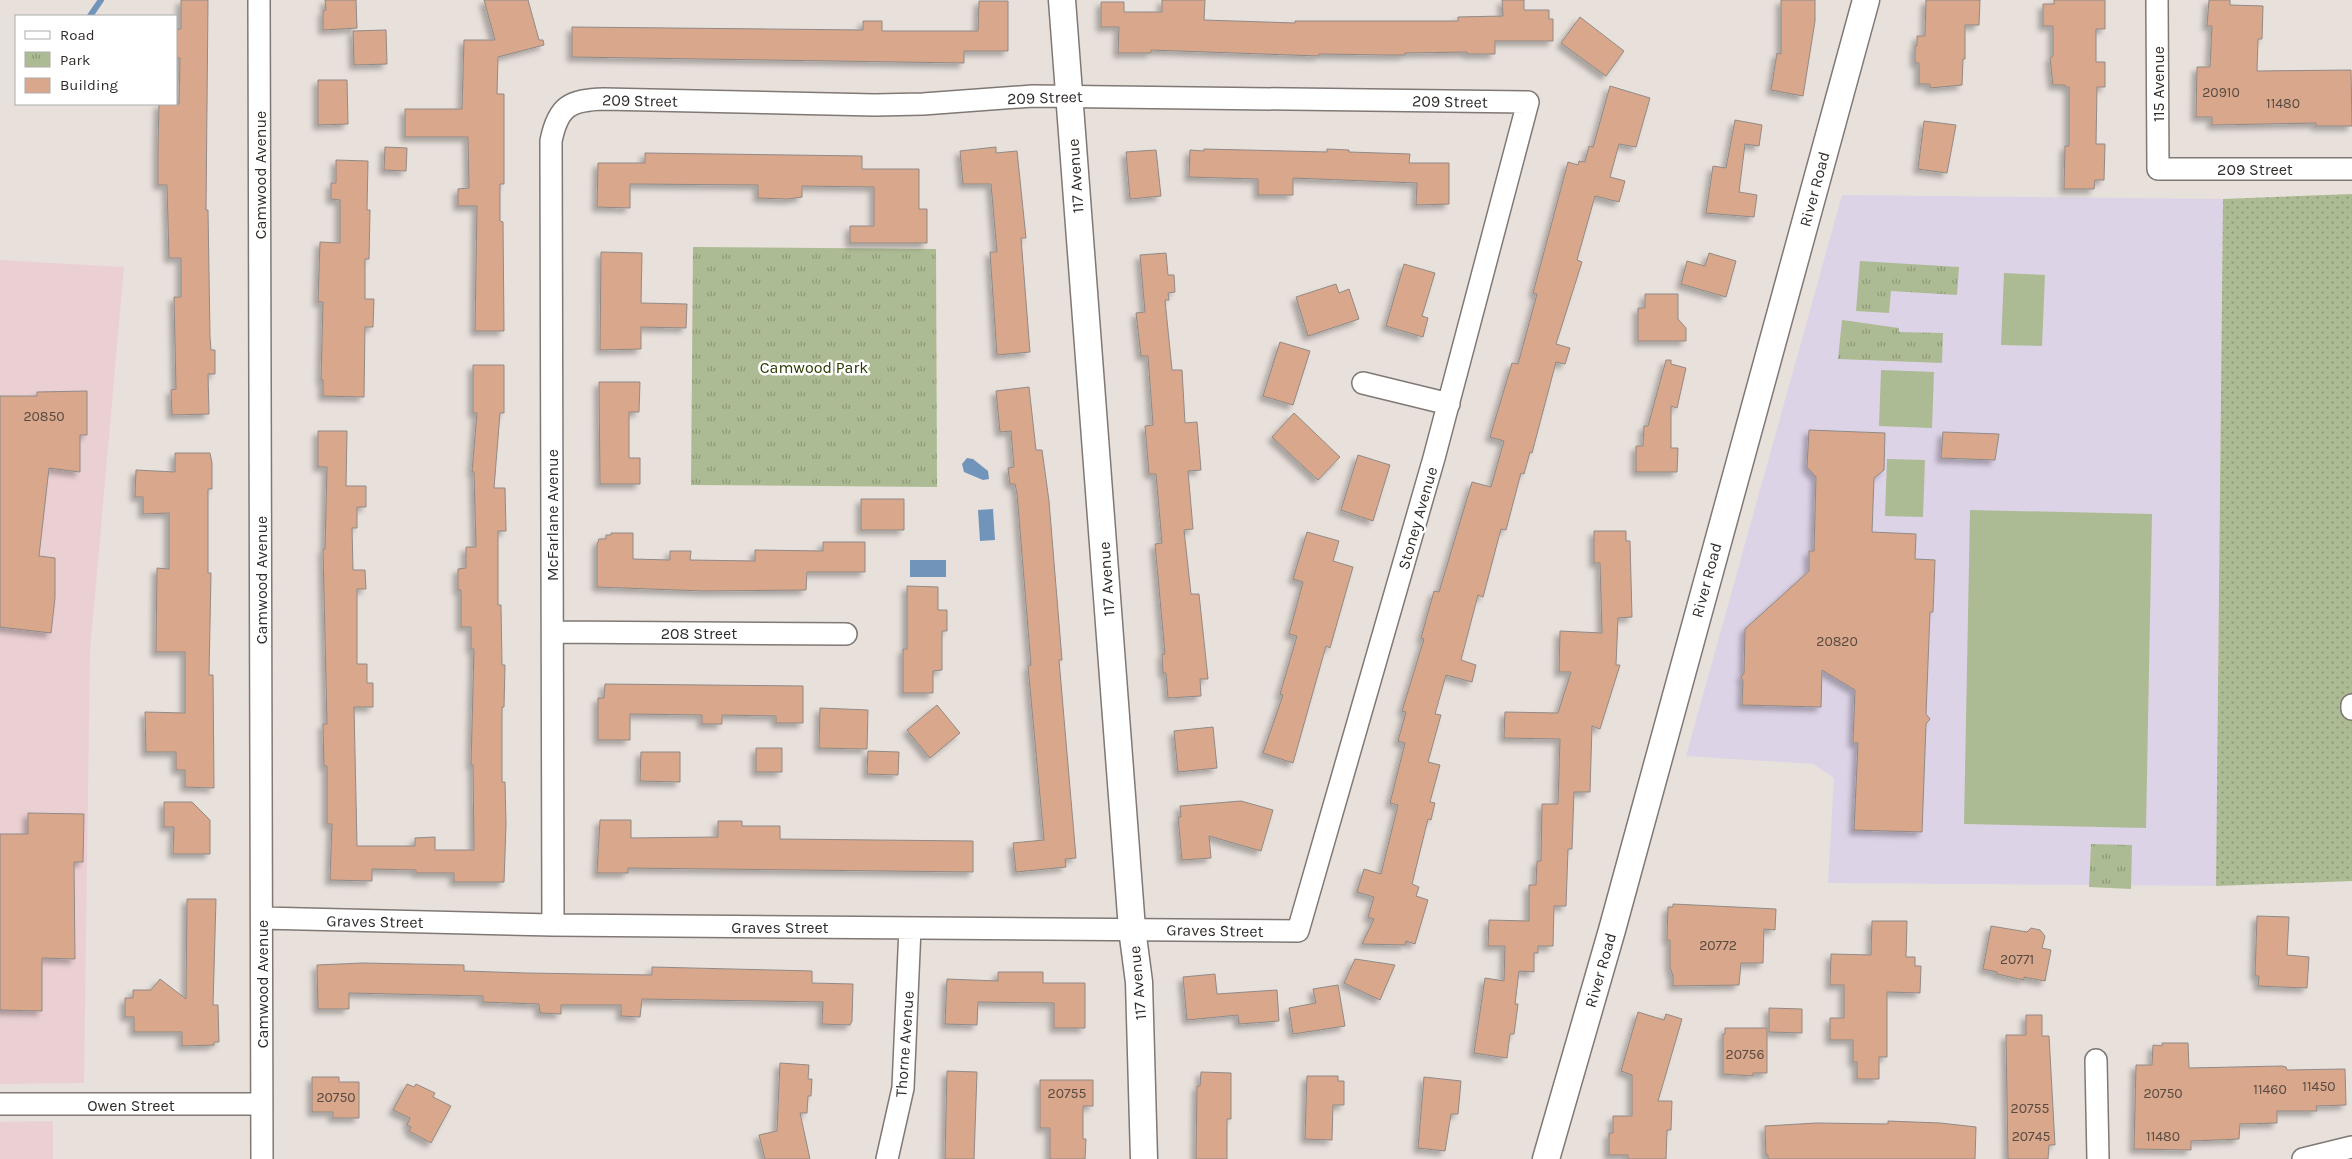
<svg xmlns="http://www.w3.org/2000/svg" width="2352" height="1159" font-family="Karla,sans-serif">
<defs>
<pattern id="grass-dots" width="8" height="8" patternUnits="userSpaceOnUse" patternTransform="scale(1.25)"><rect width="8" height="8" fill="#acbb93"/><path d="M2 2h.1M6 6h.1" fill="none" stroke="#8c9878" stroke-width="1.8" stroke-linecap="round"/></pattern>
<pattern id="park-tufts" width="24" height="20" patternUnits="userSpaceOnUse" patternTransform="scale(1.25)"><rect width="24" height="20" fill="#acbb93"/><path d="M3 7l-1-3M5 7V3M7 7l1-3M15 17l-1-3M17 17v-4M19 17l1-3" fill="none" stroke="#8c9878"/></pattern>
<filter id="shadow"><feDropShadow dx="-4.5" dy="4.5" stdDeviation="2.5" flood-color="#0004"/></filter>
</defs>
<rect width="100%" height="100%" fill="#e8e0db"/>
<path fill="#ebd0d3" d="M 0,260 L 124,267 L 90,652 L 84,1083 L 0,1084 Z
M 53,1121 L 53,1159 L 0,1159 L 0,1122 Z"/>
<path fill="#ddd3e7" d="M 1842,195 L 2223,199 L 2216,886 L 1828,883 L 1834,778 L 1813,764 L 1686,756 Z"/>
<path fill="url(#grass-dots)" d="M 2352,194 L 2352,881 L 2216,886 L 2223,199 Z"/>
<path fill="url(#park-tufts)" d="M 693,247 L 936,249 L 937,487 L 691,485 Z
M 1860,261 L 1959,267 L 1957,295 L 1891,291 L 1889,313 L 1856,311 Z
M 1842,320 L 1899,328 L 1899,332 L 1943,333 L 1942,363 L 1838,359 Z
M 2091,844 L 2132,845 L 2131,889 L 2089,887 Z"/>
<path fill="#acbb93" d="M 2004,273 L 2045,275 L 2042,346 L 2001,345 Z
M 1881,370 L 1934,372 L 1932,428 L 1879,426 Z
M 1887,459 L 1925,460 L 1923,517 L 1885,516 Z
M 1970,510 L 2152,514 L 2146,828 L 1964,824 Z"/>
<path fill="#7194ba" d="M 967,458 L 973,459 L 988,471 L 989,479 L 983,480 L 964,472 L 962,464 Z
M 993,509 L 995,540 L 980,541 L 978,510 Z
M 910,560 L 946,560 L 946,577 L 910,577 Z"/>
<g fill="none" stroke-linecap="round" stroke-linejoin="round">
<path stroke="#7194ba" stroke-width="6" d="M 90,16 L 101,0"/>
</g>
<path fill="#d8a78c" stroke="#918a86" filter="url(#shadow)" d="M 181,0 L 208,0 L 206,210 L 208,210 L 210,337 L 211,350 L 215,350 L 215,374 L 208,374 L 209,414 L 172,415 L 171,390 L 176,389 L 174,297 L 181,297 L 181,258 L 169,258 L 167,185 L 158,185 L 158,147 L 159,104 L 179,104 L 180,58 L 176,58 L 176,29 L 181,29 Z
M 325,0 L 356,0 L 357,28 L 323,30 L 323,11 L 326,10 Z
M 484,0 L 528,0 L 539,40 L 543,40 L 544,45 L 498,57 L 497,94 L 504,94 L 504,184 L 500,184 L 500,221 L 503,222 L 504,331 L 475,331 L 477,206 L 458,206 L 458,189 L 469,188 L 468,137 L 405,137 L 405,109 L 462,109 L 464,40 L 495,40 Z
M 1162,0 L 1205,0 L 1204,20 L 1295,23 L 1295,21 L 1458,21 L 1458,17 L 1503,16 L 1502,0 L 1524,0 L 1524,10 L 1549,10 L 1549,19 L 1553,19 L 1553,41 L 1495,41 L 1495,54 L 1467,54 L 1467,52 L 1405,53 L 1405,55 L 1387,55 L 1319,54 L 1319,56 L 1151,50 L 1151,53 L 1118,53 L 1119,27 L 1101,27 L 1101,2 L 1124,2 L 1124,12 L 1162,12 Z
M 1781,0 L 1815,0 L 1815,21 L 1803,96 L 1771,90 L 1777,53 L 1781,54 Z
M 1926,0 L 1980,0 L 1979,25 L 1965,25 L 1965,59 L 1963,59 L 1962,85 L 1930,88 L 1930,84 L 1919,84 L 1919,63 L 1915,63 L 1915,46 L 1917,46 L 1917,36 L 1925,36 Z
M 2054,0 L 2105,0 L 2105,29 L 2096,29 L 2096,62 L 2105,62 L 2105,87 L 2097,87 L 2096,144 L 2105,144 L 2104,180 L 2095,180 L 2094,189 L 2064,189 L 2065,146 L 2069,146 L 2069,87 L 2065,87 L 2065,85 L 2053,85 L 2050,58 L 2053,56 L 2053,26 L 2043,26 L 2043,4 L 2054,4 Z
M 2209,0 L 2230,0 L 2230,5 L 2263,6 L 2262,39 L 2258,39 L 2257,71 L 2351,70 L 2352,126 L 2316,126 L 2316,123 L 2212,125 L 2212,117 L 2196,117 L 2197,67 L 2210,67 L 2212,26 L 2207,26 Z
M 979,1 L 1008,1 L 1008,51 L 964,51 L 964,63 L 572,57 L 572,27 L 863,30 L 863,21 L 882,21 L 882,31 L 978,31 Z
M 1580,17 L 1624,51 L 1606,76 L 1561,43 Z
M 386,30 L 387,64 L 354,65 L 353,31 Z
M 318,80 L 347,80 L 348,124 L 318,125 Z
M 1610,86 L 1650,98 L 1636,147 L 1619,144 L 1610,177 L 1625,181 L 1619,202 L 1595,196 L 1577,260 L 1582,262 L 1556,344 L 1570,348 L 1565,364 L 1556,362 L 1532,453 L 1530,452 L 1524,474 L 1521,473 L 1506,530 L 1501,529 L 1483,597 L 1478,595 L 1461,660 L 1476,665 L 1472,682 L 1446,675 L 1435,714 L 1441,715 L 1428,762 L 1440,765 L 1430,802 L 1435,803 L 1431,820 L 1428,819 L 1412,884 L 1419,887 L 1416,896 L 1428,900 L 1415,944 L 1406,941 L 1405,945 L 1362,944 L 1374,919 L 1368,917 L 1374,897 L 1357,892 L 1364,869 L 1381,874 L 1398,805 L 1390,803 L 1405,743 L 1398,741 L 1406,712 L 1402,711 L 1424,639 L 1421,638 L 1434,591 L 1439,592 L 1472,482 L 1491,487 L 1504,441 L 1490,437 L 1512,363 L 1518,364 L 1537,294 L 1533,293 L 1568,162 L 1578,165 L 1579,161 L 1585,162 L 1589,146 L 1593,147 Z
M 1735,120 L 1762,125 L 1759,146 L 1745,144 L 1739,192 L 1757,195 L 1754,217 L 1706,213 L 1713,166 L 1726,168 Z
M 1924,121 L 1956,125 L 1947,173 L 1918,169 Z
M 385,147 L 407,148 L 406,171 L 384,170 Z
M 996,147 L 996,153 L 1017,151 L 1026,238 L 1021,238 L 1030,352 L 997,355 L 990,252 L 997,252 L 991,184 L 963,184 L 960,151 Z
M 1204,149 L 1327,152 L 1327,149 L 1349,150 L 1349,152 L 1410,154 L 1409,163 L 1449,163 L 1449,204 L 1416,205 L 1417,183 L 1293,178 L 1293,195 L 1258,195 L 1258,179 L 1189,177 L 1190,150 L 1204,151 Z
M 1156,150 L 1161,196 L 1130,199 L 1126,152 Z
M 645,153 L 862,156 L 862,169 L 919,169 L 919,209 L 927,209 L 927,243 L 850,243 L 850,226 L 874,226 L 874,187 L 802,186 L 802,197 L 788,199 L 758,198 L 758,185 L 630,184 L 630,208 L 597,207 L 598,163 L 645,163 Z
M 336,160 L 368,161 L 367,210 L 370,210 L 369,259 L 365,259 L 365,299 L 374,299 L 373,327 L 365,327 L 364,397 L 323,396 L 323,380 L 321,380 L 323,302 L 318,302 L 320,242 L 340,243 L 340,200 L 331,199 L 331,183 L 336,183 Z
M 601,252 L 642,253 L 641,303 L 687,304 L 686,328 L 641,327 L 641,349 L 600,350 Z
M 1166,253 L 1168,275 L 1174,275 L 1175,292 L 1168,293 L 1169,300 L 1165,300 L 1172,370 L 1182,370 L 1185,423 L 1197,422 L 1201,470 L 1188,471 L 1193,529 L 1184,530 L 1191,594 L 1199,594 L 1208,679 L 1200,679 L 1201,696 L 1168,698 L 1166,673 L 1163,673 L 1162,654 L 1165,654 L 1155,544 L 1162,543 L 1156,474 L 1149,474 L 1145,426 L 1153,425 L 1148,356 L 1141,356 L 1136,313 L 1145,312 L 1140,255 Z
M 1709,253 L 1736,261 L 1726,297 L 1681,284 L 1687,261 L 1705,266 Z
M 1404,264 L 1435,273 L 1422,316 L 1428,318 L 1423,337 L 1386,326 Z
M 1336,284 L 1339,293 L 1349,289 L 1359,319 L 1308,336 L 1296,297 Z
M 1645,294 L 1678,294 L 1678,319 L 1686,328 L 1686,341 L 1638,341 L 1638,308 L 1645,308 Z
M 1280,342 L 1310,351 L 1293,405 L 1263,396 Z
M 1666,360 L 1671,360 L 1671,364 L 1686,368 L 1677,408 L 1671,406 L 1671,448 L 1678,448 L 1677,472 L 1636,472 L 1636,446 L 1643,446 L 1644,426 L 1648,426 Z
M 473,365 L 504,365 L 504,413 L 500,413 L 494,488 L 505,488 L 506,531 L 498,531 L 498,605 L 501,605 L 502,665 L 505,665 L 504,707 L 502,707 L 502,782 L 505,782 L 506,824 L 504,882 L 454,882 L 454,873 L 416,873 L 416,870 L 372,869 L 372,881 L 330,880 L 332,824 L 327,824 L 327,766 L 324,766 L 323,724 L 327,724 L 323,549 L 325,549 L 327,467 L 318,467 L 318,431 L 347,431 L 346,486 L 366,486 L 366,507 L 357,507 L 357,528 L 352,528 L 353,570 L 365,570 L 366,589 L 357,589 L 357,664 L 367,664 L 367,683 L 373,683 L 373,707 L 354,707 L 357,846 L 415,846 L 415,838 L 435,837 L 435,850 L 474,850 L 473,765 L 471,765 L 474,649 L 471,649 L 471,627 L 461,627 L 461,590 L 458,590 L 458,569 L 466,568 L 466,547 L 476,547 L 474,472 L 472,472 L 477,413 L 473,413 Z
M 599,382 L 640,382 L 639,412 L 629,412 L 629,458 L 640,458 L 640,484 L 600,484 Z
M 1029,387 L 1036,450 L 1042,450 L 1049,501 L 1062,660 L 1059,660 L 1076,858 L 1065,859 L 1066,867 L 1016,872 L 1013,843 L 1044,840 L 1028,666 L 1031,665 L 1017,493 L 1015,484 L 1010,484 L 1008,468 L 1014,467 L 1011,431 L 1000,432 L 996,391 Z
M 87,391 L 87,435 L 80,435 L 80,472 L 49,468 L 39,556 L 55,558 L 55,598 L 51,633 L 0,627 L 0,396 L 37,396 L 37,392 Z
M 1294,413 L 1340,457 L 1318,480 L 1272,437 Z
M 1809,430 L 1885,433 L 1884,470 L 1874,478 L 1872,532 L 1916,534 L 1915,559 L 1935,560 L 1933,612 L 1930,612 L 1926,714 L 1930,719 L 1926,724 L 1922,832 L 1854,830 L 1858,743 L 1853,743 L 1855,690 L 1822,670 L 1821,707 L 1742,705 L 1743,681 L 1741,677 L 1744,673 L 1745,629 L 1809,571 L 1809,551 L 1814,551 L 1816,477 L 1807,467 Z
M 1943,432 L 1999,434 L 1995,460 L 1941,458 Z
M 175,453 L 210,453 L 212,463 L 212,489 L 208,489 L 208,573 L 211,573 L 209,675 L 213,675 L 214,788 L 185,787 L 185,770 L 176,770 L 176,752 L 146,752 L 145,712 L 185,713 L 185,652 L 156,652 L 157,568 L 169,569 L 169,513 L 143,514 L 143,497 L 135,497 L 136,470 L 175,472 Z
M 1358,455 L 1390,465 L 1373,521 L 1341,510 Z
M 861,499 L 904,499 L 904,530 L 861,530 Z
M 1594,531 L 1626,531 L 1626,541 L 1630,541 L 1632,617 L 1618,618 L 1616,665 L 1620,665 L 1600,729 L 1592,726 L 1590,792 L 1574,792 L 1572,849 L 1568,849 L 1566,906 L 1554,906 L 1553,946 L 1538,946 L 1538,953 L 1534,953 L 1534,972 L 1519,971 L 1515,1004 L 1518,1004 L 1514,1034 L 1510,1034 L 1507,1058 L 1474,1053 L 1485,978 L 1504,981 L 1505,946 L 1488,946 L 1489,920 L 1529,921 L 1529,885 L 1536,885 L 1537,861 L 1541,861 L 1542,804 L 1558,804 L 1560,739 L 1504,738 L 1505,712 L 1558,713 L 1571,672 L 1559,672 L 1560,631 L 1602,633 L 1600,563 L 1594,563 Z
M 1307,532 L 1339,541 L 1333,561 L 1353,567 L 1330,648 L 1326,646 L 1293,763 L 1263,753 L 1283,695 L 1280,694 L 1297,636 L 1289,634 L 1303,582 L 1293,579 Z
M 611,533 L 633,533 L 633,559 L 670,560 L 670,551 L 691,551 L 690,560 L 755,561 L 755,550 L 823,551 L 823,542 L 865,542 L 865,572 L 807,572 L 806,590 L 704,591 L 597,587 L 597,545 L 599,539 L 606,539 L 606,535 L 611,535 Z
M 907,586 L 938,587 L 938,610 L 947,610 L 947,631 L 942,631 L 942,670 L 933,671 L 933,693 L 903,693 L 903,649 L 907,649 Z
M 605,684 L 803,686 L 803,723 L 776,723 L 776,716 L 722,715 L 722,724 L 702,724 L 702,715 L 630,714 L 630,740 L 598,740 L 598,698 L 604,698 Z
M 937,705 L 960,733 L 930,758 L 907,730 Z
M 820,708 L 868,710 L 867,749 L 819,748 Z
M 1213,727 L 1217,768 L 1178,772 L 1174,731 Z
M 756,748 L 782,748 L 782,772 L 756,772 Z
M 868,751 L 899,752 L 898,775 L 867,774 Z
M 641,752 L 680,752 L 680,782 L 640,781 Z
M 1241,801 L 1273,810 L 1261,851 L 1209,836 L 1211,858 L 1182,860 L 1178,817 L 1181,817 L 1180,806 Z
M 164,802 L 192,802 L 210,820 L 210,854 L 173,854 L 174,827 L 164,827 Z
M 28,813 L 84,814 L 83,862 L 74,862 L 75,959 L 42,958 L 42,1011 L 0,1010 L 0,834 L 28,834 Z
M 600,820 L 631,820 L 631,838 L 718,837 L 718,821 L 742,821 L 742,826 L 780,826 L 780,839 L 973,841 L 973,872 L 628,868 L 628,873 L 597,873 Z
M 187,899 L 216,899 L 213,1005 L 218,1005 L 219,1042 L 214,1042 L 214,1045 L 182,1046 L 182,1032 L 134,1032 L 134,1017 L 125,1017 L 125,998 L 133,998 L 133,990 L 151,990 L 160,979 L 186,999 Z
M 1673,904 L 1776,909 L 1775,930 L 1764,929 L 1763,963 L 1741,963 L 1739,985 L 1673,986 L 1673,976 L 1670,967 L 1670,940 L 1667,940 L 1668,907 L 1673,907 Z
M 2257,916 L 2289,917 L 2287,955 L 2309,957 L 2307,988 L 2258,986 L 2259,976 L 2255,976 Z
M 1872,921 L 1907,921 L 1906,957 L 1915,957 L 1915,966 L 1921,966 L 1920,993 L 1887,992 L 1887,1057 L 1879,1057 L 1879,1079 L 1857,1079 L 1857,1062 L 1853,1062 L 1853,1040 L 1830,1040 L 1830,1018 L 1844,1018 L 1844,985 L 1830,985 L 1831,954 L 1871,955 Z
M 1991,926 L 2027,932 L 2031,928 L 2040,930 L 2045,936 L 2042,948 L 2051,950 L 2045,981 L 2024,977 L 2024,980 L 1997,974 L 1997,972 L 1983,969 Z
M 1355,959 L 1395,965 L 1380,1000 L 1344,983 Z
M 363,963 L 464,965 L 464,971 L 526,973 L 652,975 L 652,967 L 812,971 L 812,983 L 853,984 L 852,1021 L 850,1025 L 822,1024 L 823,1002 L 642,999 L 640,1017 L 621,1016 L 621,1005 L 561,1005 L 561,1014 L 540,1013 L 539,1004 L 483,1002 L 483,996 L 349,993 L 349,1009 L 318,1009 L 317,965 Z
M 998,972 L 1043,972 L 1043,983 L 1085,983 L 1085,1028 L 1054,1028 L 1054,1003 L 978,1002 L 977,1025 L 945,1024 L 947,979 L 998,981 Z
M 1215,974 L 1217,994 L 1277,990 L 1279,1021 L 1239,1024 L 1238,1015 L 1187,1020 L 1183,977 Z
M 1338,985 L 1345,1026 L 1293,1034 L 1289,1008 L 1316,1003 L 1313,989 Z
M 1769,1008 L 1802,1009 L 1802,1033 L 1769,1032 Z
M 1638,1012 L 1664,1020 L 1666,1014 L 1682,1019 L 1658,1101 L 1672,1101 L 1671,1130 L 1667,1130 L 1666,1159 L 1628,1159 L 1628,1155 L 1609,1155 L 1609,1133 L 1613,1133 L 1613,1116 L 1632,1116 L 1632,1075 L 1621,1071 Z
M 2026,1015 L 2042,1015 L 2042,1036 L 2049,1036 L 2055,1145 L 2049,1145 L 2048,1159 L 2008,1159 L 2006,1035 L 2026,1035 Z
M 1725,1028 L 1767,1028 L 1767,1073 L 1753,1073 L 1753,1076 L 1723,1074 L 1723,1034 L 1725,1034 Z
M 2162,1043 L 2188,1043 L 2189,1068 L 2282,1066 L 2286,1067 L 2287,1070 L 2345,1069 L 2346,1105 L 2316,1106 L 2317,1111 L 2277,1111 L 2277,1123 L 2240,1124 L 2239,1139 L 2191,1141 L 2191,1150 L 2134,1149 L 2136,1065 L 2152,1065 L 2153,1045 L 2162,1046 Z
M 780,1063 L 809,1065 L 808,1079 L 812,1079 L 811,1096 L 808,1096 L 807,1113 L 800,1113 L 810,1159 L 765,1159 L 759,1135 L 777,1131 Z
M 947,1071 L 977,1072 L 974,1159 L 945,1159 Z
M 1201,1072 L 1231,1073 L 1231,1119 L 1227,1119 L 1227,1159 L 1196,1159 L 1197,1086 L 1200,1086 Z
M 1307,1076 L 1338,1076 L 1338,1081 L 1344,1081 L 1344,1105 L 1333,1105 L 1332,1140 L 1305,1139 Z
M 312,1077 L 339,1077 L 339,1082 L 359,1082 L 359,1118 L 333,1118 L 333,1112 L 312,1112 Z
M 1424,1077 L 1461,1081 L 1458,1114 L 1451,1114 L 1445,1151 L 1418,1148 Z
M 1040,1080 L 1093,1080 L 1093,1106 L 1083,1106 L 1083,1139 L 1086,1139 L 1085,1159 L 1050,1159 L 1050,1128 L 1040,1128 Z
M 407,1084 L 414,1087 L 416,1084 L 435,1093 L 433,1097 L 451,1106 L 431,1143 L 409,1131 L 411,1127 L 407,1125 L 410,1118 L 393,1110 Z
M 1888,1121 L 1940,1123 L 1976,1127 L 1975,1159 L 1768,1159 L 1768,1155 L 1766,1155 L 1765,1126 L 1817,1123 L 1888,1124 Z"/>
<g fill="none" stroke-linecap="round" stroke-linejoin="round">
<defs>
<path id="minor" d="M 259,0 L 262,1159
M 2157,0 L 2158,169 L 2352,169
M 1363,383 L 1449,404
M 553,632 L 846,634
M 2352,705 L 2352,709
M 262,918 L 553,925 L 1298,931 L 1434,458 L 1528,102 L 1033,96 L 923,104 L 875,105 L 604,99 C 570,100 558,106 551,141 L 553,925
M 2096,1060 L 2098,1159
M 0,1104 L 262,1104
M 887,1159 L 903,1088 L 910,928
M 2303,1159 L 2352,1147"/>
<path id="tertiary" d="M 1062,0 L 1132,929 L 1139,982 L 1144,1159
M 1546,1159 L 1612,930 L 1866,0"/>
</defs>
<use href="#minor" stroke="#7f7874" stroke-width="24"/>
<use href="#tertiary" stroke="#7f7874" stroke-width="29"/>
<use href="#minor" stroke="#fff" stroke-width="21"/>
<use href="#tertiary" stroke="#fff" stroke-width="26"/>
</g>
<g text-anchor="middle" stroke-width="5" stroke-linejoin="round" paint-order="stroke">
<g font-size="14" fill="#594b42">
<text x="2221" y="97">20910</text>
<text x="2283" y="108">11480</text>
<text x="44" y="421">20850</text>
<text x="1837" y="646">20820</text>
<text x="1718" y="950">20772</text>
<text x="2017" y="964">20771</text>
<text x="1745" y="1059">20756</text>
<text x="2319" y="1091">11450</text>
<text x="2270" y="1094">11460</text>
<text x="1067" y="1098">20755</text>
<text x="2163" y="1098">20750</text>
<text x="336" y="1102">20750</text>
<text x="2030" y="1113">20755</text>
<text x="2031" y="1141">20745</text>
<text x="2163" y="1141">11480</text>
</g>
<g font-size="16" fill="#2f2c2a" stroke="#fff">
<text transform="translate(2158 84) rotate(-90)" y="6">115 Avenue</text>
<text transform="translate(1045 97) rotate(-2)" y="6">209 Street</text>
<text transform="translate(640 100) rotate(1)" y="6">209 Street</text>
<text transform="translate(1450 101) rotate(1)" y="6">209 Street</text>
<text x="2255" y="175">209 Street</text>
<text transform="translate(260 175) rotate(-90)" y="6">Camwood Avenue</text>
<text transform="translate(1075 176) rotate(-94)" y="6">117 Avenue</text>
<text transform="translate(1814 189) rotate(-75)" y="6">River Road</text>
<text transform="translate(552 515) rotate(-90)" y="6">McFarlane Avenue</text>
<text transform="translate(1417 518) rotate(-74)" y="6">Stoney Avenue</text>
<text transform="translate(1106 579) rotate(-94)" y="6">117 Avenue</text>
<text transform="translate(261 580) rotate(-90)" y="6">Camwood Avenue</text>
<text transform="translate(1706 580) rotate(-75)" y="6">River Road</text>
<text x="699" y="639">208 Street</text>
<text transform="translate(375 921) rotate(1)" y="6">Graves Street</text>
<text x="780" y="933">Graves Street</text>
<text transform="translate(1215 930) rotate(1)" y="6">Graves Street</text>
<text transform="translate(1600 970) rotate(-74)" y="6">River Road</text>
<text transform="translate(1137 983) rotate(-95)" y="6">117 Avenue</text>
<text transform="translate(262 984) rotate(-90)" y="6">Camwood Avenue</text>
<text transform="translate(904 1044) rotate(-86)" y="6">Thorne Avenue</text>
<text x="131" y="1111">Owen Street</text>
</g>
<g font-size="16" fill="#2b3a01" stroke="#fff">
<text x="814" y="373">Camwood Park</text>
</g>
</g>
<rect x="15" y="15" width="162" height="90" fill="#ffffff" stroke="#acabaa"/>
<rect x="25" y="31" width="25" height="8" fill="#ffffff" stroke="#acabaa"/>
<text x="60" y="40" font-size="15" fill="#2f2c2a">Road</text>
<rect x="25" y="52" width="25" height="15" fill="url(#park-tufts)" stroke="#acabaa"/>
<text x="60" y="65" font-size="15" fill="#2f2c2a">Park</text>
<rect x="25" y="78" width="25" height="15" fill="#d8a78c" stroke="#acabaa"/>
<text x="60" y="90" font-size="15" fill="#2f2c2a">Building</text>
</svg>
